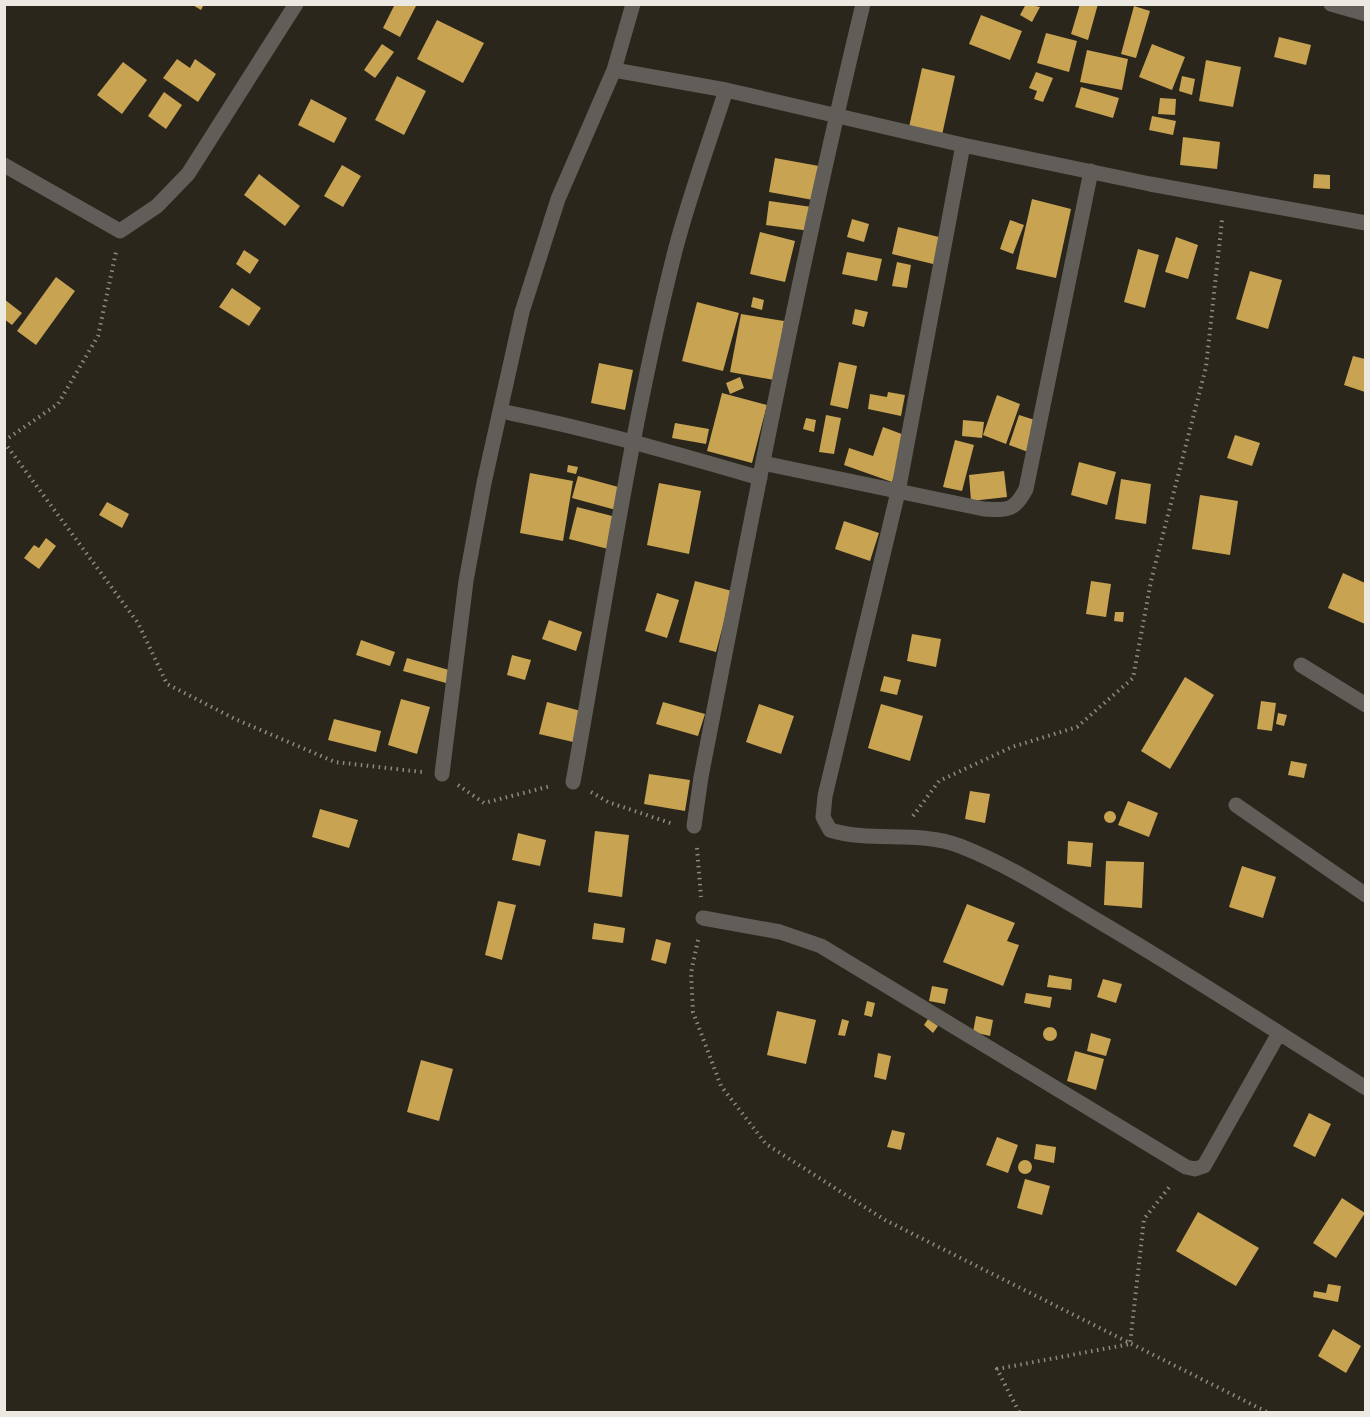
<svg xmlns="http://www.w3.org/2000/svg" width="1370" height="1417" font-family="Rubik,sans-serif">
<rect width="100%" height="100%" fill="#2b261c"/>
<path fill="#c8a351" d="M 191,4 L 204,4 L 201,10 Z
M 395,4 L 416,6 L 400,37 L 383,28 Z
M 1026,4 L 1040,7 L 1032,22 L 1020,15 Z
M 1080,4 L 1098,4 L 1088,40 L 1071,34 Z
M 1134,6 L 1150,11 L 1136,58 L 1121,54 Z
M 981,15 L 1022,31 L 1010,60 L 969,44 Z
M 437,20 L 484,43 L 463,83 L 417,59 Z
M 1046,33 L 1077,41 L 1069,72 L 1037,63 Z
M 1279,37 L 1311,45 L 1306,65 L 1274,57 Z
M 382,44 L 394,52 L 375,78 L 364,70 Z
M 1152,44 L 1185,57 L 1172,90 L 1139,77 Z
M 1087,50 L 1128,59 L 1122,90 L 1080,82 Z
M 177,59 L 190,68 L 195,59 L 216,74 L 198,102 L 163,78 Z
M 1206,60 L 1241,67 L 1233,107 L 1199,101 Z
M 123,62 L 147,80 L 122,114 L 97,95 Z
M 922,68 L 955,76 L 942,135 L 909,127 Z
M 1036,72 L 1053,78 L 1043,102 L 1034,99 L 1037,91 L 1029,88 Z
M 397,76 L 426,91 L 404,135 L 375,120 Z
M 1182,76 L 1195,79 L 1192,95 L 1179,91 Z
M 1081,87 L 1119,98 L 1113,118 L 1075,107 Z
M 164,92 L 182,105 L 166,129 L 148,116 Z
M 1160,98 L 1176,99 L 1175,115 L 1158,114 Z
M 311,99 L 347,118 L 334,143 L 298,125 Z
M 1152,116 L 1176,121 L 1173,135 L 1149,130 Z
M 1183,137 L 1220,142 L 1217,169 L 1180,165 Z
M 775,158 L 819,166 L 813,200 L 769,192 Z
M 342,165 L 361,176 L 343,207 L 324,196 Z
M 259,174 L 300,206 L 285,226 L 244,195 Z
M 1314,174 L 1330,175 L 1330,189 L 1313,188 Z
M 1032,199 L 1071,209 L 1056,278 L 1016,269 Z
M 769,201 L 812,207 L 810,231 L 766,225 Z
M 852,219 L 869,224 L 864,242 L 847,237 Z
M 1010,220 L 1024,225 L 1013,254 L 1000,249 Z
M 898,227 L 943,238 L 937,265 L 892,254 Z
M 760,232 L 795,241 L 785,282 L 750,274 Z
M 1176,237 L 1198,245 L 1188,279 L 1165,272 Z
M 1138,249 L 1159,255 L 1145,308 L 1124,302 Z
M 244,250 L 259,260 L 250,274 L 236,264 Z
M 847,252 L 882,259 L 877,281 L 842,274 Z
M 897,262 L 911,265 L 907,288 L 892,286 Z
M 1250,271 L 1282,280 L 1268,329 L 1236,319 Z
M 56,277 L 75,291 L 36,345 L 17,331 Z
M 232,288 L 261,308 L 249,326 L 219,307 Z
M 753,297 L 764,300 L 762,310 L 751,307 Z
M 4,299 L 22,313 L 12,325 L 4,319 Z
M 697,302 L 739,313 L 723,371 L 682,361 Z
M 855,309 L 868,312 L 864,327 L 852,324 Z
M 741,314 L 784,321 L 774,380 L 730,372 Z
M 1353,356 L 1365,359 L 1365,392 L 1344,385 Z
M 839,362 L 857,366 L 848,409 L 830,405 Z
M 599,363 L 633,370 L 625,410 L 591,403 Z
M 740,377 L 744,388 L 730,394 L 726,383 Z
M 888,392 L 905,395 L 901,416 L 868,409 L 870,394 L 887,397 Z
M 722,393 L 767,405 L 752,463 L 707,451 Z
M 997,395 L 1020,404 L 1006,444 L 983,435 Z
M 826,415 L 841,418 L 834,454 L 819,452 Z
M 1019,415 L 1038,421 L 1028,452 L 1009,445 Z
M 806,418 L 816,420 L 814,432 L 803,429 Z
M 963,420 L 984,422 L 982,438 L 962,436 Z
M 675,423 L 709,429 L 706,444 L 672,438 Z
M 883,427 L 907,436 L 892,482 L 844,465 L 849,448 L 873,456 Z
M 1235,435 L 1260,443 L 1252,466 L 1227,458 Z
M 955,440 L 974,445 L 962,491 L 943,487 Z
M 1079,462 L 1116,472 L 1107,505 L 1071,495 Z
M 568,465 L 578,467 L 576,474 L 567,472 Z
M 1004,471 L 1007,497 L 971,501 L 969,475 Z
M 530,473 L 573,481 L 563,541 L 520,533 Z
M 578,476 L 622,488 L 616,510 L 572,498 Z
M 1121,479 L 1151,484 L 1146,524 L 1115,519 Z
M 659,483 L 701,491 L 689,554 L 647,545 Z
M 1200,495 L 1238,501 L 1230,555 L 1192,549 Z
M 107,502 L 129,514 L 122,528 L 99,515 Z
M 577,507 L 616,517 L 608,549 L 569,539 Z
M 844,521 L 879,533 L 870,561 L 835,549 Z
M 46,538 L 56,546 L 39,569 L 24,558 L 34,545 L 39,548 Z
M 1343,573 L 1365,583 L 1365,624 L 1328,608 Z
M 695,581 L 732,591 L 716,652 L 679,642 Z
M 1091,581 L 1111,584 L 1106,617 L 1086,614 Z
M 657,593 L 679,600 L 667,638 L 645,631 Z
M 1115,612 L 1124,612 L 1123,622 L 1114,621 Z
M 549,620 L 582,632 L 576,651 L 542,639 Z
M 912,634 L 941,639 L 936,667 L 907,661 Z
M 361,640 L 395,652 L 390,666 L 356,655 Z
M 512,655 L 531,660 L 525,680 L 507,675 Z
M 407,658 L 449,670 L 446,683 L 403,671 Z
M 884,676 L 901,680 L 897,695 L 880,691 Z
M 1185,677 L 1214,695 L 1170,769 L 1141,751 Z
M 401,699 L 430,707 L 417,754 L 388,745 Z
M 1261,701 L 1276,703 L 1272,731 L 1257,729 Z
M 547,702 L 581,711 L 573,742 L 539,734 Z
M 663,702 L 705,714 L 698,736 L 656,724 Z
M 759,704 L 794,716 L 781,754 L 746,742 Z
M 881,704 L 923,716 L 910,761 L 868,748 Z
M 1278,713 L 1287,715 L 1284,726 L 1276,724 Z
M 334,719 L 381,731 L 376,752 L 328,740 Z
M 1291,761 L 1307,764 L 1304,778 L 1288,775 Z
M 649,774 L 690,780 L 685,811 L 644,804 Z
M 970,791 L 990,794 L 985,823 L 965,819 Z
M 1128,801 L 1158,813 L 1149,837 L 1118,825 Z
M 320,809 L 358,820 L 349,848 L 312,837 Z
M1104 817a6 6 0 1 1 12 0a6 6 0 1 1-12 0Z
M 595,831 L 629,835 L 622,897 L 588,892 Z
M 518,833 L 546,840 L 540,866 L 512,860 Z
M 1068,841 L 1093,843 L 1091,867 L 1067,864 Z
M 1106,861 L 1144,862 L 1142,908 L 1104,905 Z
M 1242,866 L 1276,877 L 1263,918 L 1229,907 Z
M 498,901 L 516,905 L 502,960 L 485,955 Z
M 967,904 L 1015,923 L 1007,941 L 1019,945 L 1003,986 L 943,962 Z
M 594,923 L 625,928 L 623,943 L 592,939 Z
M 656,939 L 671,943 L 666,964 L 651,960 Z
M 1049,975 L 1072,979 L 1071,990 L 1047,987 Z
M 1103,979 L 1122,984 L 1116,1003 L 1097,997 Z
M 932,986 L 948,989 L 945,1004 L 929,1001 Z
M 1026,993 L 1052,997 L 1050,1008 L 1024,1003 Z
M 867,1001 L 875,1003 L 872,1017 L 864,1015 Z
M 777,1011 L 816,1020 L 806,1064 L 767,1055 Z
M 976,1016 L 993,1020 L 990,1036 L 973,1032 Z
M 842,1019 L 849,1021 L 845,1036 L 838,1035 Z
M 928,1019 L 938,1026 L 933,1033 L 924,1025 Z
M1043 1034a7 7 0 1 1 14 0a7 7 0 1 1-14 0Z
M 1091,1033 L 1111,1039 L 1106,1056 L 1087,1051 Z
M 1075,1051 L 1104,1059 L 1096,1090 L 1067,1081 Z
M 878,1053 L 891,1056 L 886,1080 L 874,1077 Z
M 421,1060 L 453,1069 L 439,1121 L 407,1112 Z
M 1309,1113 L 1331,1124 L 1315,1157 L 1293,1146 Z
M 892,1130 L 905,1133 L 901,1150 L 887,1147 Z
M 997,1137 L 1018,1145 L 1008,1173 L 986,1165 Z
M 1036,1144 L 1056,1147 L 1054,1163 L 1034,1159 Z
M1018 1167a7 7 0 1 1 14 0a7 7 0 1 1-14 0Z
M 1025,1179 L 1050,1186 L 1042,1215 L 1017,1208 Z
M 1342,1198 L 1365,1213 L 1336,1258 L 1313,1243 Z
M 1198,1212 L 1259,1248 L 1236,1286 L 1176,1251 Z
M 1328,1284 L 1341,1286 L 1338,1302 L 1313,1297 L 1314,1291 L 1326,1293 Z
M 1333,1329 L 1361,1346 L 1346,1373 L 1318,1356 Z"/>
<g fill="none" stroke-linecap="round" stroke-linejoin="round">
<path stroke="#8e8a82" stroke-width="4" stroke-dasharray="1.5 4.5" stroke-linecap="butt" d="M 4,441 L 58,404 L 98,336 L 116,252
M 4,442 L 138,623 L 167,684 L 235,719 L 335,762 L 422,772
M 458,785 L 484,803 L 551,786
M 591,792 L 608,802 L 673,824
M 913,816 L 939,781 L 1012,747 L 1077,727 L 1133,678 L 1151,581 L 1206,367 L 1222,220
M 697,848 L 701,897
M 698,940 L 691,973 L 693,1012 L 721,1086 L 766,1144 L 885,1220 L 1267,1412
M 1019,1412 L 997,1369 L 1130,1344 L 1144,1219 L 1171,1185"/>
<path stroke="#615e59" stroke-width="15" d="M 1331,4 L 1366,14
M 614,70 L 726,90 L 963,145 L 1150,184 L 1366,223
M 963,145 L 898,492 L 825,796 L 823,817 L 830,830 C 872,843 919,830 960,846 C 1009,865 1055,895 1100,922 C 1190,975 1277,1032 1366,1088
M 4,165 L 120,231 L 157,206 L 188,174 L 296,4
M 500,411 C 588,428 674,453 760,478
M 763,463 L 984,509 C 1007,510 1014,512 1026,489 L 1091,171
M 1301,665 L 1366,705
M 442,774 L 466,581 L 484,483 L 522,312 L 558,199 L 614,70 L 633,4
M 573,782 C 605,605 631,425 675,251 C 689,197 709,143 726,90
M 1236,805 L 1366,895
M 694,826 L 701,777 C 751,519 801,260 863,4
M 703,918 L 780,932 L 821,946 L 1186,1167 L 1195,1169 L 1204,1166 L 1279,1033"/>
</g>
<rect width="1370" height="1417" fill="none" stroke="#ece9e3" stroke-width="12"/>
</svg>
